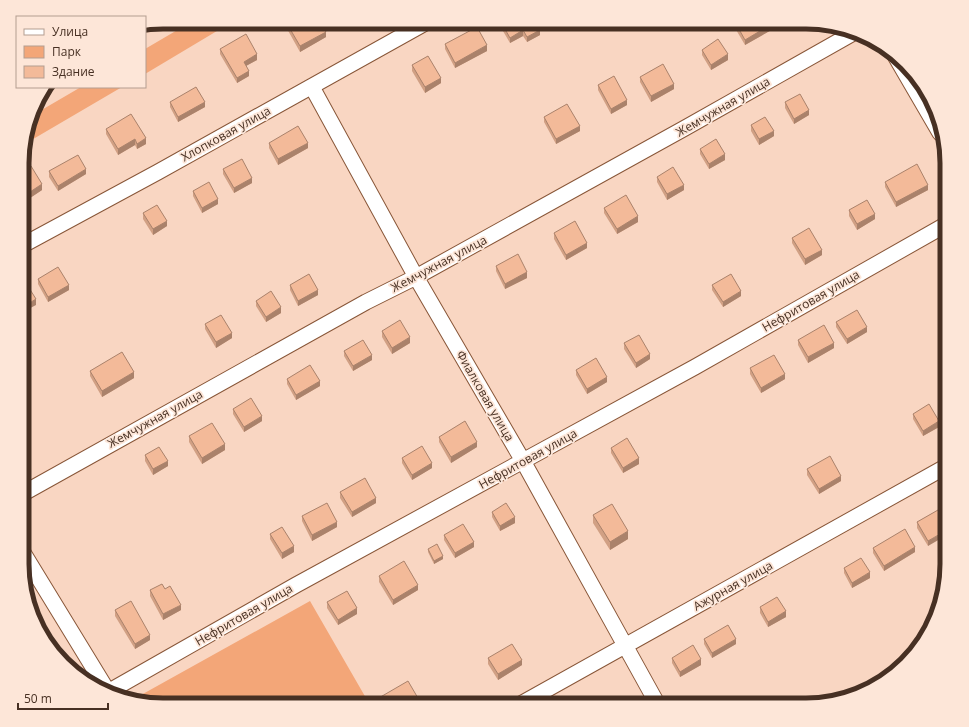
<svg xmlns="http://www.w3.org/2000/svg" width="969" height="727" font-family="'Open Sans',sans-serif">
<rect width="100%" height="100%" fill="#f9d6c2"/>
<path fill="#f3a678" d="M 191,22 L 232,22 L 145,74 L 145,49 Z
M 81,87 L 122,87 L 23,145 L 33,115 Z
M 310,601 L 370,705 L 154,705 L 132,700 Z"/>
<g fill="none" stroke-linecap="round" stroke-linejoin="round">
<defs>
<path id="minor" d="M 894,54 L 940,133
M 312,87 L 416,277 L 523,461 L 658,705
M 23,245 L 158,172 L 427,22
M 22,494 L 366,302 L 416,277 L 685,128 L 855,32
M 22,551 L 110,695
M 108,692 L 296,585 L 695,367 L 947,224
M 519,705 L 947,466"/>
</defs>
<use href="#minor" stroke="#885638" stroke-width="17"/>
<use href="#minor" stroke="#fff" stroke-width="15"/>
</g>
<path fill="#d1a084" d="M 286,22 L 320,22 L 326,37 L 300,52 L 286,27 Z
M 500,22 L 535,22 L 540,35 L 527,42 L 523,36 L 510,43 L 500,26 Z
M 735,22 L 775,28 L 745,45 L 735,28 Z
M 445,44 L 487,51 L 455,68 L 445,49 Z
M 220,49 L 257,60 L 246,66 L 249,76 L 237,83 L 220,54 Z
M 702,50 L 728,60 L 711,70 L 702,55 Z
M 412,65 L 441,83 L 425,93 L 412,71 Z
M 640,77 L 674,89 L 651,102 L 640,82 Z
M 598,85 L 627,105 L 611,114 L 598,90 Z
M 170,102 L 205,107 L 178,122 L 170,107 Z
M 785,102 L 809,115 L 794,124 L 785,108 Z
M 544,117 L 580,131 L 556,144 L 544,122 Z
M 751,125 L 774,136 L 759,145 L 751,131 Z
M 106,129 L 146,144 L 137,149 L 135,145 L 118,155 L 106,134 Z
M 269,143 L 308,148 L 278,165 L 269,148 Z
M 700,149 L 725,160 L 709,169 L 700,154 Z
M 223,169 L 252,183 L 234,193 L 223,174 Z
M 23,170 L 42,190 L 27,200 L 23,194 Z
M 49,171 L 86,174 L 58,191 L 49,177 Z
M 657,177 L 684,190 L 667,200 L 657,182 Z
M 885,182 L 928,190 L 896,207 L 885,187 Z
M 193,191 L 218,204 L 202,213 L 193,196 Z
M 604,208 L 638,222 L 617,234 L 604,213 Z
M 849,210 L 875,219 L 857,230 L 849,216 Z
M 143,213 L 167,226 L 153,235 L 143,219 Z
M 554,233 L 587,248 L 566,260 L 554,239 Z
M 792,238 L 822,255 L 805,265 L 792,243 Z
M 496,266 L 527,278 L 505,289 L 496,271 Z
M 38,279 L 69,290 L 48,302 L 38,284 Z
M 290,285 L 318,295 L 298,306 L 290,290 Z
M 712,285 L 741,296 L 723,307 L 712,290 Z
M 256,301 L 281,313 L 266,322 L 256,306 Z
M 836,322 L 867,332 L 847,344 L 836,327 Z
M 205,324 L 232,338 L 216,348 L 205,329 Z
M 382,331 L 410,343 L 392,354 L 382,337 Z
M 798,340 L 834,348 L 808,363 L 798,345 Z
M 624,343 L 650,359 L 636,368 L 624,349 Z
M 344,351 L 372,360 L 353,371 L 344,356 Z
M 750,368 L 785,379 L 761,393 L 750,374 Z
M 576,370 L 607,382 L 587,394 L 576,375 Z
M 90,371 L 134,378 L 102,397 L 90,376 Z
M 287,379 L 320,386 L 296,400 L 287,384 Z
M 233,409 L 262,421 L 244,432 L 233,414 Z
M 913,414 L 939,427 L 923,436 L 913,419 Z
M 189,436 L 225,450 L 202,464 L 189,442 Z
M 439,437 L 477,447 L 451,463 L 439,442 Z
M 611,448 L 639,464 L 623,473 L 611,453 Z
M 145,455 L 168,466 L 153,475 L 145,461 Z
M 402,458 L 432,468 L 412,480 L 402,463 Z
M 807,469 L 841,481 L 819,494 L 807,475 Z
M 340,492 L 376,503 L 352,517 L 340,498 Z
M 945,506 L 928,546 L 917,528 L 917,522 Z
M 492,512 L 515,523 L 500,531 L 492,517 Z
M 593,515 L 628,539 L 610,550 L 593,523 Z
M 302,516 L 337,527 L 312,541 L 302,521 Z
M 270,534 L 294,552 L 282,559 L 270,539 Z
M 444,535 L 474,547 L 455,558 L 444,540 Z
M 873,548 L 915,552 L 884,571 L 873,553 Z
M 428,549 L 443,559 L 434,564 L 428,552 Z
M 844,568 L 870,578 L 852,588 L 844,573 Z
M 379,576 L 418,590 L 393,605 L 379,582 Z
M 165,589 L 181,610 L 163,620 L 150,596 L 150,590 Z
M 327,602 L 357,614 L 338,625 L 327,608 Z
M 760,607 L 786,617 L 768,627 L 760,613 Z
M 115,610 L 150,640 L 135,649 L 115,616 Z
M 704,639 L 736,644 L 712,658 L 704,644 Z
M 488,658 L 522,665 L 498,680 L 488,664 Z
M 672,658 L 701,665 L 680,677 L 672,663 Z
M 377,699 L 422,705 L 378,705 Z"/>
<path fill="#aa826b" d="M 775,22 L 775,28 L 745,45 L 745,40 Z
M 523,30 L 523,36 L 510,43 L 510,38 Z
M 540,30 L 540,35 L 527,42 L 527,37 Z
M 326,32 L 326,37 L 300,52 L 300,46 Z
M 487,45 L 487,51 L 455,68 L 455,63 Z
M 257,54 L 257,60 L 244,67 L 244,62 Z
M 728,54 L 728,60 L 711,70 L 711,65 Z
M 249,71 L 249,76 L 237,83 L 237,78 Z
M 441,78 L 441,83 L 425,93 L 425,87 Z
M 674,84 L 674,89 L 651,102 L 651,96 Z
M 627,100 L 627,105 L 611,114 L 611,109 Z
M 205,102 L 205,107 L 178,122 L 178,117 Z
M 809,110 L 809,115 L 794,124 L 794,119 Z
M 580,126 L 580,131 L 556,144 L 556,139 Z
M 774,131 L 774,136 L 759,145 L 759,139 Z
M 146,138 L 146,144 L 137,149 L 137,144 Z
M 135,139 L 135,145 L 118,155 L 118,149 Z
M 308,143 L 308,148 L 278,165 L 278,159 Z
M 725,154 L 725,160 L 709,169 L 709,164 Z
M 86,169 L 86,174 L 58,191 L 58,186 Z
M 252,178 L 252,183 L 234,193 L 234,188 Z
M 42,184 L 42,190 L 27,200 L 27,194 Z
M 684,185 L 684,190 L 667,200 L 667,194 Z
M 928,185 L 928,190 L 896,207 L 896,202 Z
M 218,199 L 218,204 L 202,213 L 202,208 Z
M 875,214 L 875,219 L 857,230 L 857,224 Z
M 638,216 L 638,222 L 617,234 L 617,229 Z
M 167,221 L 167,226 L 153,235 L 153,229 Z
M 587,243 L 587,248 L 566,260 L 566,255 Z
M 822,250 L 822,255 L 805,265 L 805,259 Z
M 527,272 L 527,278 L 505,289 L 505,284 Z
M 69,285 L 69,290 L 48,302 L 48,297 Z
M 318,290 L 318,295 L 298,306 L 298,301 Z
M 741,291 L 741,296 L 723,307 L 723,302 Z
M 36,299 L 36,305 L 23,312 L 23,307 Z
M 281,307 L 281,313 L 266,322 L 266,317 Z
M 867,327 L 867,332 L 847,344 L 847,339 Z
M 232,333 L 232,338 L 216,348 L 216,342 Z
M 410,337 L 410,343 L 392,354 L 392,348 Z
M 834,343 L 834,348 L 808,363 L 808,357 Z
M 650,354 L 650,359 L 636,368 L 636,363 Z
M 372,355 L 372,360 L 353,371 L 353,366 Z
M 134,372 L 134,378 L 102,397 L 102,391 Z
M 785,374 L 785,379 L 761,393 L 761,388 Z
M 607,377 L 607,382 L 587,394 L 587,389 Z
M 320,381 L 320,386 L 296,400 L 296,395 Z
M 262,416 L 262,421 L 244,432 L 244,427 Z
M 939,421 L 939,427 L 923,436 L 923,431 Z
M 477,442 L 477,447 L 451,463 L 451,457 Z
M 225,444 L 225,450 L 202,464 L 202,458 Z
M 639,458 L 639,464 L 623,473 L 623,468 Z
M 168,461 L 168,466 L 153,475 L 153,469 Z
M 432,463 L 432,468 L 412,480 L 412,475 Z
M 841,476 L 841,481 L 819,494 L 819,489 Z
M 376,498 L 376,503 L 352,517 L 352,512 Z
M 515,517 L 515,523 L 500,531 L 500,526 Z
M 337,522 L 337,527 L 312,541 L 312,535 Z
M 947,530 L 947,535 L 928,546 L 928,541 Z
M 628,531 L 628,539 L 610,550 L 610,542 Z
M 474,542 L 474,547 L 455,558 L 455,553 Z
M 294,546 L 294,552 L 282,559 L 282,553 Z
M 915,547 L 915,552 L 884,571 L 884,566 Z
M 443,556 L 443,559 L 434,564 L 434,561 Z
M 870,572 L 870,578 L 852,588 L 852,583 Z
M 418,585 L 418,590 L 393,605 L 393,600 Z
M 181,605 L 181,610 L 163,620 L 163,614 Z
M 357,608 L 357,614 L 338,625 L 338,620 Z
M 786,611 L 786,617 L 768,627 L 768,622 Z
M 150,635 L 150,640 L 135,649 L 135,644 Z
M 736,639 L 736,644 L 712,658 L 712,653 Z
M 701,659 L 701,665 L 680,677 L 680,672 Z
M 522,660 L 522,665 L 498,680 L 498,674 Z"/>
<path fill="#f3ba99" stroke="#aa826b" d="M 286,22 L 320,22 L 326,32 L 300,46 Z
M 501,22 L 535,22 L 540,30 L 527,37 L 523,30 L 510,38 Z
M 735,22 L 775,22 L 745,40 Z
M 477,27 L 487,45 L 455,63 L 445,44 Z
M 246,34 L 257,54 L 244,62 L 249,71 L 237,78 L 220,49 Z
M 718,39 L 728,54 L 711,65 L 702,50 Z
M 428,56 L 441,78 L 425,87 L 412,65 Z
M 663,64 L 674,84 L 651,96 L 640,77 Z
M 614,76 L 627,100 L 611,109 L 598,85 Z
M 196,87 L 205,102 L 178,117 L 170,102 Z
M 800,94 L 809,110 L 794,119 L 785,102 Z
M 567,104 L 580,126 L 556,139 L 544,117 Z
M 131,114 L 146,138 L 137,144 L 135,139 L 118,149 L 106,129 Z
M 765,117 L 774,131 L 759,139 L 751,125 Z
M 298,126 L 308,143 L 278,159 L 269,143 Z
M 716,139 L 725,154 L 709,164 L 700,149 Z
M 78,155 L 86,169 L 58,186 L 49,171 Z
M 242,159 L 252,178 L 234,188 L 223,169 Z
M 917,164 L 928,185 L 896,202 L 885,182 Z
M 31,166 L 42,184 L 27,194 L 23,189 L 23,170 Z
M 673,167 L 684,185 L 667,194 L 657,177 Z
M 209,182 L 218,199 L 202,208 L 193,191 Z
M 626,195 L 638,216 L 617,229 L 604,208 Z
M 867,200 L 875,214 L 857,224 L 849,210 Z
M 157,205 L 167,221 L 153,229 L 143,213 Z
M 575,221 L 587,243 L 566,255 L 554,233 Z
M 809,228 L 822,250 L 805,259 L 792,238 Z
M 518,254 L 527,272 L 505,284 L 496,266 Z
M 58,267 L 69,285 L 48,297 L 38,279 Z
M 309,274 L 318,290 L 298,301 L 290,285 Z
M 731,274 L 741,291 L 723,302 L 712,285 Z
M 23,280 L 24,280 L 36,299 L 23,307 Z
M 271,291 L 281,307 L 266,317 L 256,301 Z
M 857,310 L 867,327 L 847,339 L 836,322 Z
M 221,315 L 232,333 L 216,342 L 205,324 Z
M 400,320 L 410,337 L 392,348 L 382,331 Z
M 824,325 L 834,343 L 808,357 L 798,340 Z
M 639,335 L 650,354 L 636,363 L 624,343 Z
M 363,340 L 372,355 L 353,366 L 344,351 Z
M 122,352 L 134,372 L 102,391 L 90,371 Z
M 774,355 L 785,374 L 761,388 L 750,368 Z
M 596,358 L 607,377 L 587,389 L 576,370 Z
M 310,365 L 320,381 L 296,395 L 287,379 Z
M 251,398 L 262,416 L 244,427 L 233,409 Z
M 929,404 L 939,421 L 923,431 L 913,414 Z
M 465,421 L 477,442 L 451,457 L 439,437 Z
M 212,423 L 225,444 L 202,458 L 189,436 Z
M 627,438 L 639,458 L 623,468 L 611,448 Z
M 422,446 L 432,463 L 412,475 L 402,458 Z
M 159,447 L 168,461 L 153,469 L 145,455 Z
M 830,456 L 841,476 L 819,489 L 807,469 Z
M 365,478 L 376,498 L 352,512 L 340,492 Z
M 327,503 L 337,522 L 312,535 L 302,516 Z
M 506,503 L 515,517 L 500,526 L 492,512 Z
M 612,504 L 628,531 L 610,542 L 593,515 Z
M 945,506 L 947,508 L 947,530 L 928,541 L 917,522 Z
M 463,524 L 474,542 L 455,553 L 444,535 Z
M 282,527 L 294,546 L 282,553 L 270,534 Z
M 905,529 L 915,547 L 884,566 L 873,548 Z
M 437,544 L 443,556 L 434,561 L 428,549 Z
M 861,558 L 870,572 L 852,583 L 844,568 Z
M 404,561 L 418,585 L 393,600 L 379,576 Z
M 162,584 L 165,589 L 170,586 L 181,605 L 163,614 L 150,590 Z
M 347,591 L 357,608 L 338,620 L 327,602 Z
M 777,597 L 786,611 L 768,622 L 760,607 Z
M 131,601 L 150,635 L 135,644 L 115,610 Z
M 728,625 L 736,639 L 712,653 L 704,639 Z
M 512,644 L 522,660 L 498,674 L 488,658 Z
M 693,645 L 701,659 L 680,672 L 672,658 Z
M 408,681 L 422,705 L 381,705 L 377,699 Z"/>
<g text-anchor="middle" stroke-width="3.5" stroke-linejoin="round" paint-order="stroke">
<g font-size="12" fill="#473023" stroke="#fde6d8">
<text transform="translate(723 107) rotate(-30)" y="4">Жемчужная улица</text>
<text transform="translate(226 134) rotate(-29)" y="4">Хлопковая улица</text>
<text transform="translate(439 264) rotate(-28)" y="4">Жемчужная улица</text>
<text transform="translate(811 301) rotate(-30)" y="4">Нефритовая улица</text>
<text transform="translate(485 396) rotate(60)" y="4">Фиалковая улица</text>
<text transform="translate(155 419) rotate(-29)" y="4">Жемчужная улица</text>
<text transform="translate(528 459) rotate(-29)" y="4">Нефритовая улица</text>
<text transform="translate(733 586) rotate(-29)" y="4">Ажурная улица</text>
<text transform="translate(244 615) rotate(-30)" y="4">Нефритовая улица</text>
</g>
</g>
<path d="M0 0H969V727H0ZM163 29H806A134 134 0 0 1 940 163V564A134 134 0 0 1 806 698H163A134 134 0 0 1 29 564V163A134 134 0 0 1 163 29Z" fill="#fde6d8" fill-rule="evenodd"/>
<path fill="none" stroke="#473023" stroke-width="5" d="M163 29H806A134 134 0 0 1 940 163V564A134 134 0 0 1 806 698H163A134 134 0 0 1 29 564V163A134 134 0 0 1 163 29Z"/>
<rect x="16" y="16" width="130" height="72" fill="#fde6d8" stroke="#b49d90"/>
<rect x="24" y="29" width="20" height="6" fill="#ffffff" stroke="#b49d90"/>
<text x="52" y="36" font-size="12" fill="#473023">Улица</text>
<rect x="24" y="46" width="20" height="12" fill="#f3a678" stroke="#b49d90"/>
<text x="52" y="56" font-size="12" fill="#473023">Парк</text>
<rect x="24" y="66" width="20" height="12" fill="#f3ba99" stroke="#b49d90"/>
<text x="52" y="76" font-size="12" fill="#473023">Здание</text>
<path d="M18 703v6h90v-6" fill="none" stroke="#473023" stroke-width="2"/>
<text x="24" y="703" font-size="12" fill="#473023" stroke="#fde6d8" stroke-width="3" paint-order="stroke">50 m</text>
</svg>
